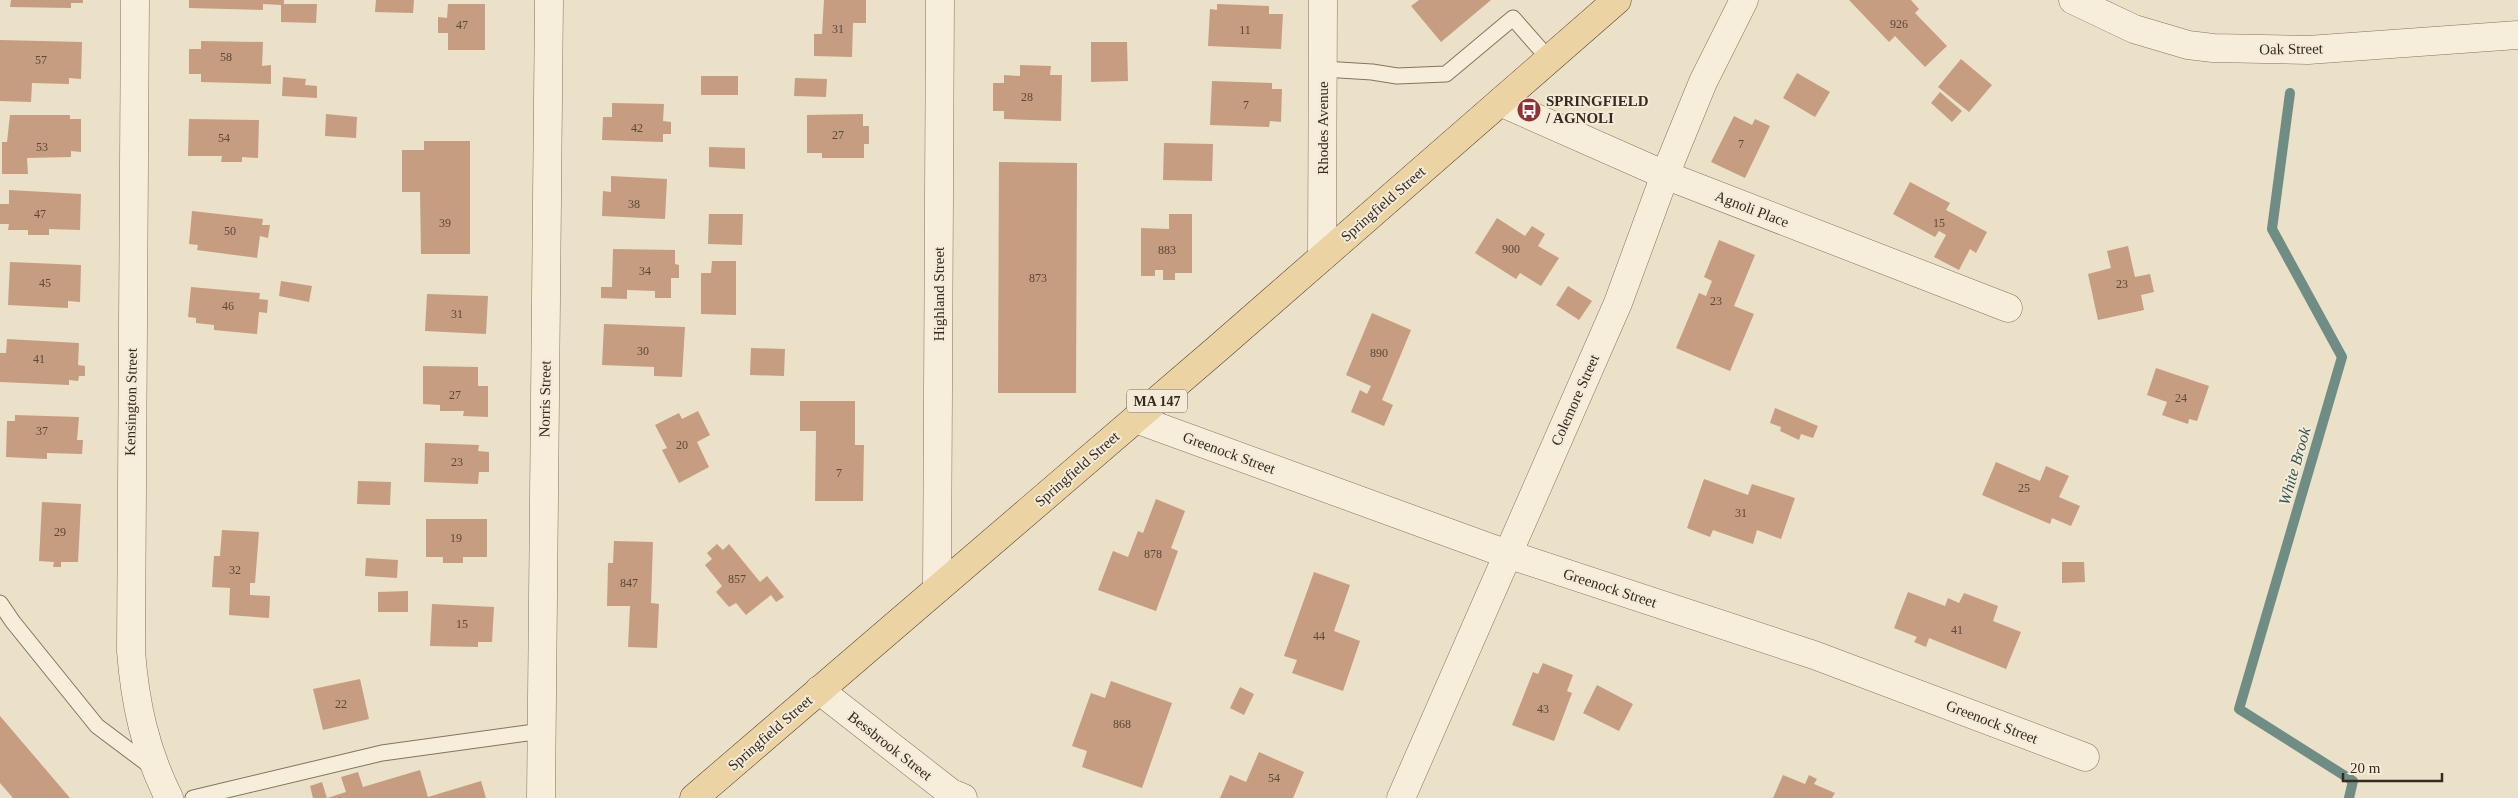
<svg xmlns="http://www.w3.org/2000/svg" width="2518" height="798" font-family="'Times New Roman',serif">
<rect width="100%" height="100%" fill="#ebe0c8"/>
<g fill="none" stroke-linecap="round" stroke-linejoin="round">
<path stroke="#708d85" stroke-width="10" d="M 2290,93 L 2272,229 L 2342,357 L 2239,709 L 2353,781 L 2349,798"/>
</g>
<path fill="#c69d81" d="M 11,0 L 83,0 L 83,3 L 71,3 L 71,8 L 10,7 Z
M 189,0 L 284,0 L 284,4 L 317,4 L 316,23 L 281,22 L 281,5 L 263,4 L 263,10 L 189,8 Z
M 376,0 L 414,0 L 413,13 L 375,12 Z
M 824,0 L 866,0 L 866,23 L 853,23 L 852,57 L 814,56 L 814,34 L 822,34 Z
M 1419,0 L 1491,0 L 1441,42 L 1411,6 Z
M 1849,0 L 1911,0 L 1919,9 L 1915,13 L 1947,46 L 1925,67 L 1895,36 L 1889,42 Z
M 448,4 L 485,4 L 485,50 L 448,50 L 448,33 L 438,33 L 438,17 L 447,18 Z
M 1217,4 L 1269,6 L 1269,14 L 1283,14 L 1281,49 L 1208,46 L 1210,9 L 1217,10 Z
M 0,40 L 82,42 L 81,79 L 69,78 L 69,84 L 32,83 L 31,102 L 0,101 Z
M 201,41 L 263,42 L 262,66 L 271,65 L 271,84 L 201,82 L 201,74 L 189,74 L 189,49 L 201,49 Z
M 1091,42 L 1127,42 L 1128,81 L 1091,82 Z
M 1961,59 L 1992,85 L 1969,112 L 1938,87 Z
M 1020,65 L 1051,66 L 1050,75 L 1062,75 L 1061,121 L 1004,119 L 1004,111 L 993,111 L 993,83 L 1004,83 L 1004,75 L 1020,76 Z
M 1797,73 L 1830,92 L 1815,117 L 1783,98 Z
M 701,76 L 738,76 L 738,95 L 701,95 Z
M 283,77 L 306,79 L 305,85 L 317,86 L 317,98 L 282,96 Z
M 795,78 L 827,79 L 826,97 L 794,96 Z
M 1212,81 L 1272,83 L 1272,89 L 1282,89 L 1281,122 L 1270,121 L 1269,127 L 1210,125 Z
M 1940,92 L 1962,111 L 1952,122 L 1931,103 Z
M 612,103 L 664,104 L 663,121 L 671,122 L 671,134 L 663,134 L 663,142 L 602,140 L 603,117 L 612,117 Z
M 326,114 L 357,117 L 356,138 L 325,136 Z
M 863,114 L 863,126 L 869,126 L 869,144 L 864,144 L 864,158 L 822,158 L 822,153 L 807,153 L 807,115 Z
M 10,115 L 70,115 L 70,119 L 81,119 L 81,152 L 71,151 L 71,157 L 27,158 L 28,174 L 2,174 L 2,142 L 7,142 Z
M 1734,116 L 1752,125 L 1755,119 L 1770,126 L 1745,178 L 1711,162 Z
M 189,119 L 259,120 L 258,158 L 242,157 L 242,162 L 221,162 L 222,156 L 188,156 Z
M 424,141 L 470,141 L 470,254 L 421,254 L 420,192 L 402,192 L 402,150 L 424,150 Z
M 1164,143 L 1213,144 L 1212,181 L 1163,180 Z
M 709,147 L 745,148 L 745,169 L 709,167 Z
M 999,162 L 1077,163 L 1076,393 L 998,393 Z
M 611,176 L 667,179 L 665,219 L 602,216 L 603,191 L 611,192 Z
M 1910,182 L 1950,203 L 1946,210 L 1987,232 L 1976,253 L 1970,249 L 1959,270 L 1934,257 L 1946,235 L 1939,231 L 1935,237 L 1893,214 Z
M 9,190 L 81,194 L 80,230 L 49,229 L 49,235 L 28,235 L 28,230 L 8,230 L 9,224 L 0,224 L 0,204 L 9,204 Z
M 192,211 L 263,219 L 262,225 L 270,225 L 268,238 L 260,236 L 257,258 L 197,250 L 198,245 L 189,244 Z
M 709,214 L 743,214 L 742,245 L 708,244 Z
M 1169,214 L 1192,214 L 1192,273 L 1175,273 L 1175,280 L 1163,280 L 1163,270 L 1155,270 L 1155,276 L 1141,276 L 1141,228 L 1169,229 Z
M 1497,218 L 1525,236 L 1532,226 L 1545,234 L 1538,246 L 1559,258 L 1541,286 L 1520,273 L 1516,279 L 1475,253 Z
M 1719,240 L 1755,255 L 1734,306 L 1754,314 L 1730,371 L 1676,348 L 1699,293 L 1706,296 L 1712,281 L 1704,277 Z
M 2128,246 L 2135,277 L 2150,274 L 2154,292 L 2141,295 L 2144,310 L 2098,320 L 2088,274 L 2111,268 L 2107,251 Z
M 613,249 L 675,250 L 675,264 L 679,265 L 679,278 L 671,278 L 671,298 L 655,298 L 655,291 L 627,290 L 627,299 L 601,298 L 601,287 L 612,287 Z
M 712,261 L 736,261 L 736,315 L 701,314 L 701,273 L 711,273 Z
M 10,262 L 81,265 L 80,302 L 68,301 L 68,308 L 8,305 Z
M 281,281 L 312,286 L 309,302 L 279,296 Z
M 1568,286 L 1592,301 L 1579,320 L 1556,305 Z
M 191,287 L 260,293 L 259,299 L 268,300 L 267,313 L 259,312 L 257,334 L 214,330 L 214,325 L 196,323 L 196,318 L 188,317 Z
M 427,294 L 488,296 L 486,334 L 425,331 Z
M 1372,313 L 1411,330 L 1382,400 L 1393,405 L 1384,426 L 1351,412 L 1360,390 L 1367,394 L 1371,386 L 1346,375 Z
M 604,324 L 685,327 L 682,377 L 654,376 L 654,367 L 602,365 Z
M 7,339 L 79,343 L 78,365 L 85,366 L 85,376 L 79,376 L 78,381 L 69,380 L 69,385 L 0,382 L 0,353 L 6,353 Z
M 751,348 L 785,349 L 784,376 L 750,375 Z
M 423,366 L 478,367 L 478,386 L 488,386 L 488,417 L 463,416 L 464,411 L 440,411 L 440,405 L 423,404 Z
M 2156,368 L 2209,386 L 2197,421 L 2189,419 L 2188,424 L 2162,415 L 2167,402 L 2147,395 Z
M 800,401 L 855,401 L 855,445 L 864,445 L 863,501 L 815,501 L 816,431 L 800,431 Z
M 1775,408 L 1818,426 L 1813,438 L 1801,434 L 1799,440 L 1780,431 L 1781,427 L 1770,423 Z
M 698,411 L 710,435 L 697,442 L 709,467 L 679,483 L 662,450 L 667,448 L 655,425 L 679,413 L 682,419 Z
M 15,415 L 79,417 L 77,440 L 83,440 L 82,454 L 47,453 L 47,459 L 6,457 L 7,421 L 15,421 Z
M 425,443 L 479,445 L 478,451 L 489,452 L 489,472 L 479,472 L 478,484 L 424,482 Z
M 1996,462 L 2040,481 L 2046,466 L 2069,476 L 2059,497 L 2080,506 L 2071,526 L 2052,518 L 2050,524 L 1982,495 Z
M 1704,479 L 1748,495 L 1752,484 L 1795,498 L 1781,539 L 1757,530 L 1753,544 L 1713,530 L 1710,537 L 1687,528 Z
M 358,481 L 391,482 L 390,505 L 357,504 Z
M 1156,499 L 1185,511 L 1171,548 L 1178,551 L 1156,611 L 1098,590 L 1113,551 L 1128,557 L 1138,531 L 1143,533 Z
M 42,502 L 81,504 L 78,562 L 61,562 L 61,567 L 53,567 L 54,562 L 39,561 Z
M 426,519 L 487,519 L 487,557 L 463,557 L 463,563 L 443,563 L 443,557 L 426,557 Z
M 222,530 L 259,532 L 255,583 L 250,583 L 250,595 L 270,596 L 269,618 L 229,615 L 230,588 L 212,587 L 214,556 L 220,556 Z
M 614,541 L 653,542 L 651,603 L 659,604 L 657,648 L 628,647 L 630,606 L 607,606 L 608,563 L 613,563 Z
M 717,544 L 723,550 L 729,544 L 760,582 L 767,576 L 784,597 L 776,602 L 771,595 L 746,615 L 736,603 L 729,607 L 716,592 L 722,586 L 705,565 L 712,559 L 707,553 Z
M 366,558 L 398,560 L 397,578 L 365,576 Z
M 2062,562 L 2084,562 L 2085,582 L 2062,583 Z
M 1314,572 L 1350,585 L 1334,631 L 1360,641 L 1343,691 L 1292,673 L 1297,660 L 1284,656 Z
M 408,591 L 408,612 L 378,612 L 378,592 Z
M 1908,592 L 1945,606 L 1948,598 L 1959,603 L 1964,593 L 1998,606 L 1993,621 L 2021,632 L 2006,669 L 1929,638 L 1926,647 L 1914,642 L 1917,637 L 1894,628 Z
M 432,604 L 494,607 L 492,642 L 478,642 L 478,647 L 430,646 Z
M 1543,663 L 1573,675 L 1567,691 L 1572,693 L 1554,741 L 1512,725 L 1533,672 L 1538,674 Z
M 360,679 L 369,719 L 323,730 L 313,689 Z
M 1111,681 L 1172,703 L 1142,788 L 1082,767 L 1087,751 L 1072,746 L 1091,693 L 1105,698 Z
M 1597,685 L 1633,704 L 1619,731 L 1583,713 Z
M 1240,687 L 1254,694 L 1244,715 L 1230,708 Z
M 0,716 L 70,798 L 13,798 L 0,783 Z
M 1259,752 L 1304,772 L 1293,798 L 1220,798 L 1230,775 L 1246,782 Z
M 420,770 L 428,797 L 481,781 L 486,798 L 327,798 L 346,792 L 341,777 L 358,772 L 363,787 Z
M 1783,775 L 1805,784 L 1809,775 L 1817,779 L 1814,784 L 1835,793 L 1832,798 L 1773,798 Z
M 322,782 L 327,798 L 313,798 L 310,786 Z"/>
<g fill="none" stroke-linecap="round" stroke-linejoin="round">
<defs>
<path id="service" d="M 1323,69 L 1372,72 L 1397,76 L 1446,74 L 1513,18 L 1549,59
M 0,603 L 13,622 L 97,726 L 153,768
M 193,798 L 382,753 L 542,731"/>
<path id="minor" d="M 135,0 L 131,651 C 135,703 145,750 169,798
M 2073,0 L 2134,29 L 2188,45 L 2213,48 L 2308,50 L 2518,35
M 1500,102 L 1665,175 L 2008,308
M 1322,257 L 1323,0
M 1136,419 L 1507,554 L 1814,655 L 2085,757
M 937,589 L 940,0
M 819,690 L 951,793 L 963,798
M 541,798 L 549,0
M 1401,798 L 1618,303 L 1665,175 L 1703,82 L 1744,0"/>
<path id="primary" d="M 694,798 L 1217,349 L 1617,0"/>
</defs>
<use href="#service" stroke="#85735e" stroke-width="17"/>
<use href="#minor" stroke="#85735e" stroke-width="29"/>
<use href="#primary" stroke="#544132" stroke-width="29"/>
<use href="#service" stroke="#f6eeda" stroke-width="15"/>
<use href="#minor" stroke="#f6eeda" stroke-width="28"/>
<use href="#primary" stroke="#ebd3a3" stroke-width="28"/>
</g>
<defs>
<symbol id="bus-disc" viewBox="-11 -11 22 22"><circle r="9.5" fill="#903335" stroke="#f3ead7"/><path d="M-5-6H5V4H4V6H2V4H-2V6H-4V4H-5ZM-3.5-4V0h7V-4ZM-3.5 1.2v1.5H-2V1.2ZM2 1.2v1.5H3.5V1.2Z" fill="#fff"/></symbol>
</defs>
<g fill-rule="evenodd">
<use href="#bus-disc" x="1515" y="96" width="28" height="28"/>
</g>
<g text-anchor="middle" stroke-width="4" stroke-linejoin="round" paint-order="stroke">
<g font-size="12" fill="#5b4839">
<text x="1899" y="28">926</text>
<text x="462" y="29">47</text>
<text x="838" y="33">31</text>
<text x="1245" y="34">11</text>
<text x="226" y="61">58</text>
<text x="41" y="64">57</text>
<text x="1027" y="101">28</text>
<text x="1246" y="109">7</text>
<text x="637" y="132">42</text>
<text x="838" y="139">27</text>
<text x="224" y="142">54</text>
<text x="1741" y="148">7</text>
<text x="42" y="151">53</text>
<text x="634" y="208">38</text>
<text x="40" y="218">47</text>
<text x="445" y="227">39</text>
<text x="1939" y="227">15</text>
<text x="230" y="235">50</text>
<text x="1511" y="253">900</text>
<text x="1167" y="254">883</text>
<text x="645" y="275">34</text>
<text x="1038" y="282">873</text>
<text x="45" y="287">45</text>
<text x="2122" y="288">23</text>
<text x="1716" y="305">23</text>
<text x="228" y="310">46</text>
<text x="457" y="318">31</text>
<text x="643" y="355">30</text>
<text x="1379" y="357">890</text>
<text x="39" y="363">41</text>
<text x="455" y="399">27</text>
<text x="2181" y="402">24</text>
<text x="42" y="435">37</text>
<text x="682" y="449">20</text>
<text x="457" y="466">23</text>
<text x="839" y="477">7</text>
<text x="2024" y="492">25</text>
<text x="1741" y="517">31</text>
<text x="60" y="536">29</text>
<text x="456" y="542">19</text>
<text x="1153" y="558">878</text>
<text x="235" y="574">32</text>
<text x="737" y="583">857</text>
<text x="629" y="587">847</text>
<text x="462" y="628">15</text>
<text x="1957" y="634">41</text>
<text x="1319" y="640">44</text>
<text x="341" y="708">22</text>
<text x="1543" y="713">43</text>
<text x="1122" y="728">868</text>
<text x="1274" y="782">54</text>
</g>
<rect fill="#f3ead7" stroke="#6f6458" stroke-width="1" x="1127" y="389.5" width="60" height="23" rx="4"/>
<g font-size="14" font-weight="bold" fill="#372b21">
<text x="1157" y="406">MA 147</text>
</g>
<g font-size="15" fill="#372b21" stroke="#f3ead7">
<text transform="translate(2291 49) rotate(-1)" y="5">Oak Street</text>
<text transform="translate(1323 128) rotate(-90)" y="5">Rhodes Avenue</text>
<text transform="translate(1383 204) rotate(-41)" y="5">Springfield Street</text>
<text transform="translate(1752 209) rotate(21)" y="5">Agnoli Place</text>
<text transform="translate(939 294) rotate(-90)" y="5">Highland Street</text>
<text transform="translate(545 399) rotate(-89)" y="5">Norris Street</text>
<text transform="translate(1575 400) rotate(-66)" y="5">Colemore Street</text>
<text transform="translate(131 402) rotate(-89)" y="5">Kensington Street</text>
<text transform="translate(1229 453) rotate(20)" y="5">Greenock Street</text>
<text transform="translate(1077 469) rotate(-41)" y="5">Springfield Street</text>
<text transform="translate(1610 588) rotate(18)" y="5">Greenock Street</text>
<text transform="translate(1992 722) rotate(21)" y="5">Greenock Street</text>
<text transform="translate(770 733) rotate(-41)" y="5">Springfield Street</text>
<text transform="translate(890 746) rotate(38)" y="5">Bessbrook Street</text>
</g>
<g font-size="15" font-weight="bold" fill="#372b21" stroke="#f3ead7" text-anchor="start">
<text x="1546" y="106">SPRINGFIELD<tspan x="1546" dy="17">/ AGNOLI</tspan></text>
</g>
<g font-size="16" font-style="italic" fill="#315553" stroke="#f3ead7">
<text transform="translate(2294 466) rotate(-74)" y="6">White Brook</text>
</g>
</g>
<path d="M2343 773v8h99v-8" fill="none" stroke="#372b21" stroke-width="2.5"/>
<text x="2350" y="773" font-size="15" fill="#372b21" stroke="#f3ead7" stroke-width="4" paint-order="stroke">20 m</text>
</svg>
